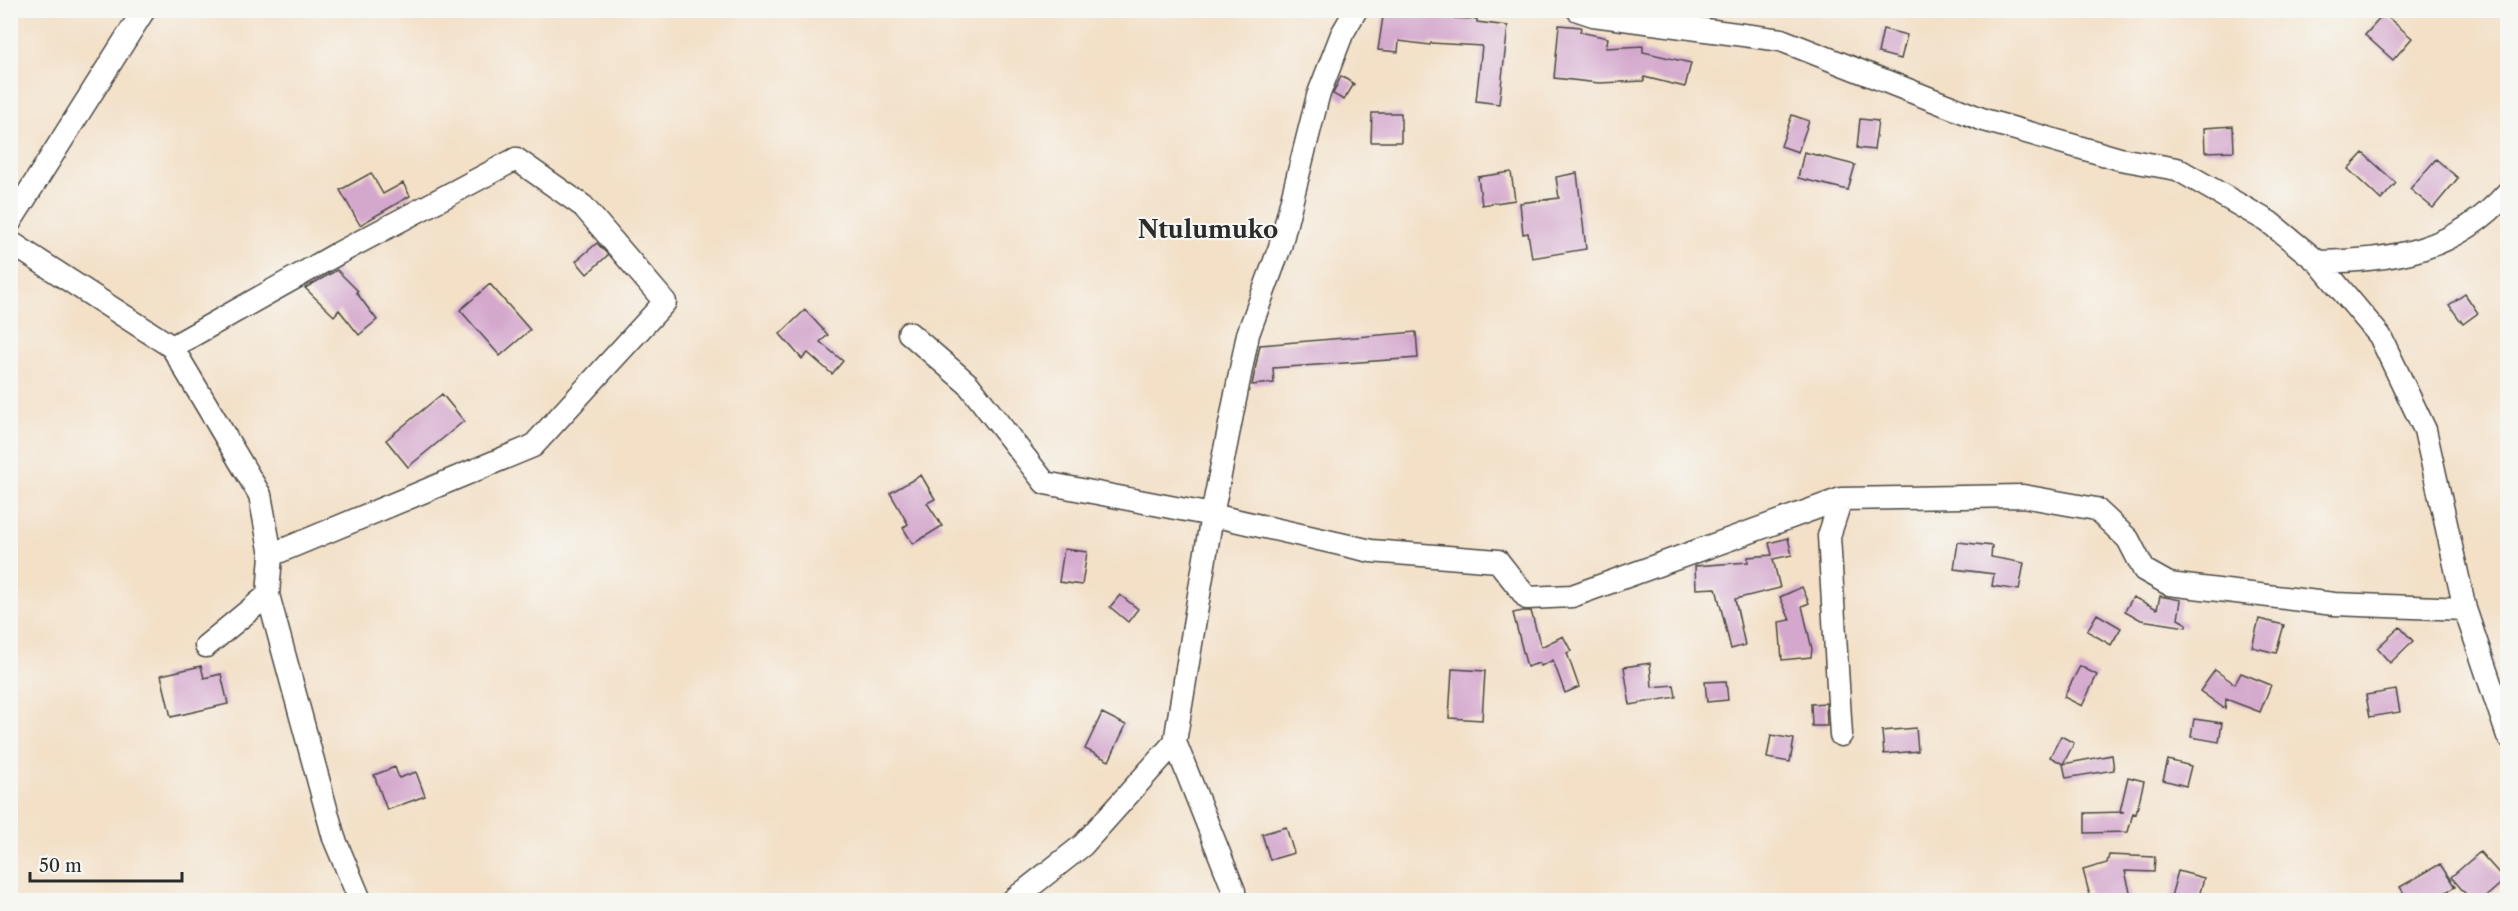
<svg xmlns="http://www.w3.org/2000/svg" width="2518" height="911" font-family="'Libre Caslon Text',serif">
<rect width="100%" height="100%" fill="#f6f6f2"/>
<filter id="ink" filterUnits="userSpaceOnUse"><feTurbulence type="fractalNoise" baseFrequency=".0167" numOctaves="2"/><feDisplacementMap in="SourceGraphic" scale="12" xChannelSelector="R" yChannelSelector="G"/><feConvolveMatrix kernelMatrix="1 2 1 2 8 2 1 2 1" color-interpolation-filters="sRGB"/></filter>
<filter id="wash" filterUnits="userSpaceOnUse"><feTurbulence type="fractalNoise" baseFrequency=".008" numOctaves="4" result="noise"/><feDisplacementMap in="SourceGraphic" scale="24" xChannelSelector="R" yChannelSelector="G"/><feGaussianBlur stdDeviation="1.35" result="paint"/><feColorMatrix in="noise" values="0 0 0 0 0 0 0 0 0 0 0 0 0 0 0 0 0 1.4 0 .05"/><feComposite in="paint" operator="in"/></filter>
<g filter="url(#wash)">
<rect width="100%" height="100%" fill="#f3e0c7"/>
<g id="blocks">
<path fill="#d4a8cd" d="M 1384,10 L 1453,10 L 1451,18 L 1477,19 L 1477,22 L 1508,26 L 1499,104 L 1476,101 L 1482,46 L 1431,43 L 1430,45 L 1399,41 L 1398,52 L 1378,50 Z
M 2384,14 L 2412,38 L 2393,60 L 2365,35 Z
M 1559,25 L 1581,27 L 1580,32 L 1608,38 L 1606,48 L 1643,46 L 1643,52 L 1691,63 L 1685,87 L 1644,77 L 1644,81 L 1599,83 L 1554,78 Z
M 1883,29 L 1907,35 L 1901,59 L 1878,53 Z
M 1341,76 L 1354,84 L 1344,100 L 1333,94 Z
M 1372,113 L 1401,113 L 1401,142 L 1371,142 Z
M 1792,115 L 1809,121 L 1798,152 L 1781,146 Z
M 1860,119 L 1878,121 L 1874,150 L 1857,148 Z
M 2233,126 L 2234,151 L 2205,152 L 2204,128 Z
M 1804,152 L 1855,165 L 1848,190 L 1798,178 Z
M 2363,153 L 2396,183 L 2381,200 L 2348,169 Z
M 2436,159 L 2458,178 L 2433,208 L 2410,189 Z
M 1511,172 L 1515,200 L 1482,205 L 1478,177 Z
M 371,173 L 383,194 L 403,183 L 410,196 L 360,225 L 340,190 Z
M 1577,173 L 1586,249 L 1532,258 L 1528,233 L 1523,234 L 1520,203 L 1559,198 L 1556,177 Z
M 597,243 L 608,255 L 587,274 L 576,261 Z
M 337,270 L 358,291 L 356,292 L 377,320 L 359,335 L 339,310 L 334,316 L 305,288 Z
M 490,284 L 530,330 L 500,356 L 460,310 Z
M 2465,294 L 2478,313 L 2463,324 L 2449,305 Z
M 805,310 L 828,335 L 820,342 L 843,361 L 832,374 L 808,353 L 802,359 L 780,334 Z
M 1416,332 L 1418,358 L 1273,368 L 1274,383 L 1252,385 L 1260,345 Z
M 442,394 L 464,421 L 408,467 L 386,440 Z
M 921,475 L 935,499 L 927,503 L 942,526 L 913,544 L 903,528 L 908,524 L 890,493 Z
M 1788,538 L 1792,555 L 1773,559 L 1780,588 L 1735,599 L 1745,645 L 1731,649 L 1716,588 L 1696,589 L 1695,566 L 1748,562 L 1748,557 L 1772,555 L 1769,543 Z
M 1958,542 L 1992,546 L 1991,557 L 2024,563 L 2019,590 L 1992,586 L 1994,574 L 1954,569 Z
M 1064,549 L 1087,552 L 1082,585 L 1059,582 Z
M 1802,587 L 1809,603 L 1802,606 L 1812,649 L 1811,657 L 1782,660 L 1779,622 L 1790,620 L 1780,597 Z
M 1120,595 L 1138,609 L 1128,622 L 1110,607 Z
M 2160,596 L 2181,600 L 2178,619 L 2187,624 L 2186,627 L 2141,620 L 2125,611 L 2133,597 L 2157,609 Z
M 1523,611 L 1531,611 L 1541,647 L 1563,636 L 1571,651 L 1567,653 L 1579,687 L 1565,693 L 1553,660 L 1541,666 L 1539,663 L 1527,667 L 1513,613 Z
M 2097,614 L 2121,628 L 2111,645 L 2087,631 Z
M 2259,619 L 2284,625 L 2276,653 L 2252,647 Z
M 2400,627 L 2413,641 L 2390,663 L 2377,648 Z
M 1650,663 L 1652,687 L 1674,685 L 1676,697 L 1630,705 L 1624,667 Z
M 201,666 L 204,678 L 221,674 L 228,704 L 171,717 L 161,675 Z
M 2080,666 L 2097,675 L 2082,706 L 2064,697 Z
M 1452,669 L 1485,671 L 1482,720 L 1449,718 Z
M 2215,670 L 2235,684 L 2241,673 L 2271,685 L 2260,712 L 2226,699 L 2225,709 L 2200,691 Z
M 1726,681 L 1728,700 L 1707,702 L 1705,682 Z
M 2396,690 L 2400,712 L 2370,717 L 2366,695 Z
M 1826,703 L 1827,726 L 1812,726 L 1811,704 Z
M 1102,713 L 1126,725 L 1109,761 L 1085,749 Z
M 2194,719 L 2222,723 L 2219,742 L 2191,737 Z
M 1916,728 L 1918,751 L 1884,754 L 1882,731 Z
M 1771,735 L 1794,739 L 1790,762 L 1767,758 Z
M 2061,736 L 2074,743 L 2063,764 L 2050,757 Z
M 2112,755 L 2114,770 L 2066,778 L 2063,764 Z
M 2168,760 L 2191,766 L 2186,786 L 2163,780 Z
M 395,767 L 399,778 L 416,772 L 425,796 L 387,810 L 374,775 Z
M 2128,777 L 2144,781 L 2136,814 L 2133,813 L 2128,832 L 2085,833 L 2085,813 L 2124,812 L 2120,811 Z
M 1286,827 L 1294,853 L 1270,860 L 1262,834 Z
M 2480,852 L 2505,880 L 2482,900 L 2471,900 L 2451,877 Z
M 2109,855 L 2155,857 L 2154,872 L 2125,871 L 2132,900 L 2091,900 L 2083,870 L 2107,863 Z
M 2440,864 L 2455,887 L 2432,900 L 2408,900 L 2400,887 Z
M 2178,871 L 2204,878 L 2198,900 L 2170,900 Z"/>
</g>
</g>
<g filter="url(#ink)">
<use href="#blocks" fill-opacity="0" stroke="#494642" stroke-width="1.5"/>
<g fill="none" stroke-linecap="round" stroke-linejoin="round">
<defs>
<path id="minor" d="M 1578,10 L 1593,15 L 1781,40 L 1984,120 L 2120,159 L 2177,169 L 2269,222 L 2318,262 L 2380,336 L 2425,430 L 2465,609 L 2508,736
M 10,222 L 144,10
M 10,242 L 172,347 L 260,495 L 271,555 L 268,595 L 334,838 L 360,900
M 2318,262 C 2394,260 2455,252 2508,192
M 909,333 L 968,384 L 1045,483 L 1212,515 L 1371,551 L 1498,561 L 1527,598 L 1572,596 L 1841,499
M 172,347 L 337,254 L 516,159 L 583,206 L 665,302 L 533,446 L 271,555
M 206,646 L 268,595
M 1841,735 L 1829,536 L 1841,499 L 2023,496 L 2096,509 L 2128,539 L 2144,570 L 2169,584 L 2334,604 L 2465,609
M 1013,900 L 1083,845 L 1175,742
M 1231,900 L 1234,891 L 1175,742 L 1212,515 L 1248,334 L 1280,247 L 1318,96 L 1342,34 L 1356,10"/>
</defs>
<use href="#minor" stroke="#494642" stroke-width="25"/>
<use href="#minor" stroke="#fff" stroke-width="22"/>
</g>
</g>
<g text-anchor="middle" stroke-width="4.5" stroke-linejoin="round" paint-order="stroke">
<g font-size="24" font-weight="bold" fill="#2b2b2b" stroke="#f6f6f2">
<text x="1208" y="238">Ntulumuko</text>
</g>
</g>
<rect width="2518" height="911" fill="none" stroke="#f6f6f2" stroke-width="36"/>
<path d="M30 872v9h152v-9" fill="none" stroke="#2b2b2b" stroke-width="3"/>
<text x="39" y="872" font-size="18" fill="#2b2b2b" stroke="#f6f6f2" stroke-width="4.5" paint-order="stroke">50 m</text>
</svg>
